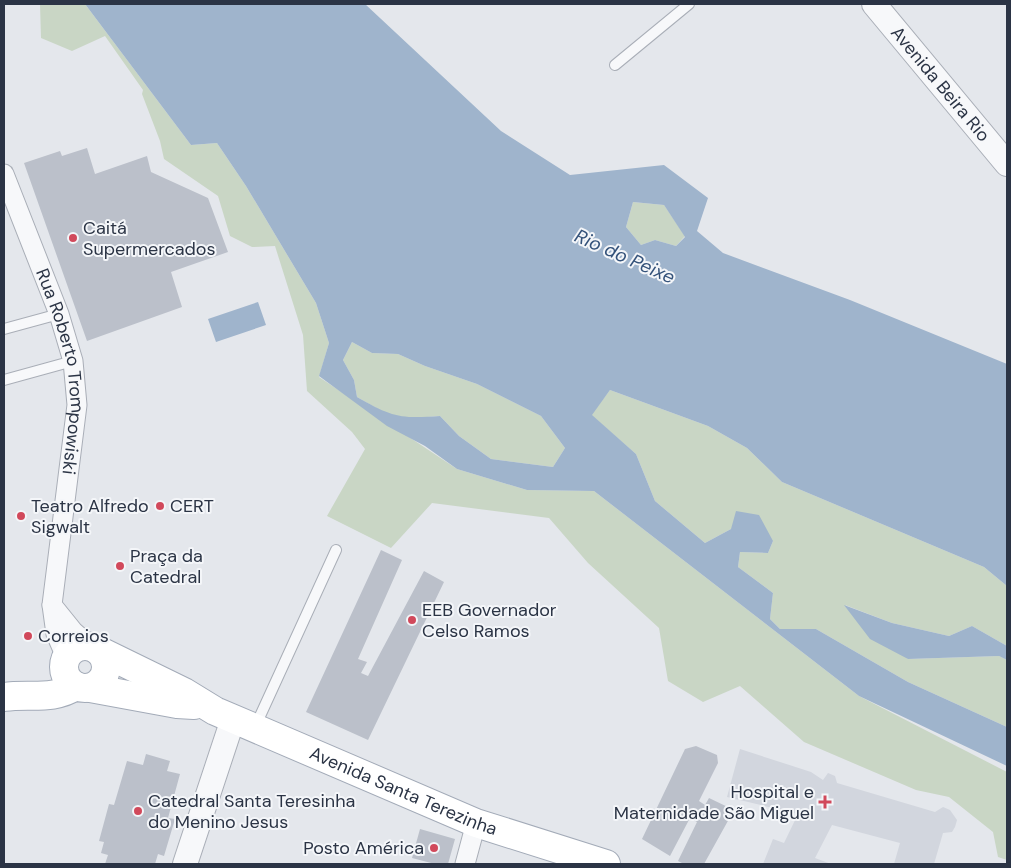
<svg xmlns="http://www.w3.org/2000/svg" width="1011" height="868" font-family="'DM Sans',sans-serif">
<rect width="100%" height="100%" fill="#e4e7ec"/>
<path fill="#d2d6de" d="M 740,749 L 811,772 L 823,780 L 828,773 L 835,776 L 837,783 L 935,812 L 943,807 L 950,810 L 957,820 L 955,827 L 952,832 L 943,833 L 934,864 L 894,864 L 900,843 L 832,825 L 815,858 L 831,864 L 763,864 L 773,839 L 784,843 L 798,814 L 727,797 Z"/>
<path fill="#c9d6c5" d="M 40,4 L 85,4 L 191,145 L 217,143 L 246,186 L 316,303 L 329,343 L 319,377 L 457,469 L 527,490 L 594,491 L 859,696 L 1007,772 L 1007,860 L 998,857 L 993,832 L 949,797 L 916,790 L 804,742 L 740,686 L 703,702 L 668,681 L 659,628 L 588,563 L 549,518 L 432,503 L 391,548 L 327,516 L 365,449 L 352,432 L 307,391 L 303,335 L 275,246 L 252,247 L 230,236 L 218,196 L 164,159 L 160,141 L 142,94 L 143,90 L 105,36 L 72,51 L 41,38 Z
M 633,202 L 664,205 L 685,236 L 676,246 L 655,240 L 641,245 L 626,227 Z
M 352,342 L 372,353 L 398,354 L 425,366 L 477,384 L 541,416 L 565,448 L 553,467 L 491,459 L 459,436 L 440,416 L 414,418 L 390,416 L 357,397 L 354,380 L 343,360 Z
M 610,390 L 708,426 L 747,448 L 782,482 L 984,567 L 1007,586 L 1007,646 L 972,626 L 949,636 L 892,623 L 845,605 L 908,659 L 999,656 L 1007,660 L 1007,727 L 908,682 L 816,629 L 780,629 L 770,619 L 773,593 L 738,567 L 740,552 L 768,553 L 773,541 L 731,529 L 705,543 L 655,501 L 636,454 L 591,415 Z"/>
<path fill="#9fb4cc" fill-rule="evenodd" d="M 85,4 L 365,4 L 501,131 L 570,175 L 664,165 L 708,198 L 697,231 L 723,253 L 850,300 L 1007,364 L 1007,586 L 984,567 L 782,482 L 747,448 L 708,426 L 610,390 L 592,415 L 636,454 L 655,501 L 705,543 L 731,529 L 736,511 L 759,515 L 773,541 L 768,553 L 740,552 L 738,567 L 773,593 L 770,619 L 780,629 L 816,629 L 908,682 L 1007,727 L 1007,766 L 859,696 L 594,491 L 527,490 L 457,469 L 425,446 L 387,426 L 319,376 L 329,343 L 316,303 L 246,186 L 217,143 L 191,145 ZM 633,202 L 664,205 L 685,237 L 676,246 L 655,240 L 641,245 L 626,227 ZM 352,342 L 372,353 L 398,354 L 425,366 L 477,384 L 541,416 L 565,448 L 553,467 L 491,459 L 459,436 L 440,416 C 400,419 392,417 357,397 L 354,380 L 343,360 Z
M 258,302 L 266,325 L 216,342 L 208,319 Z
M 844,605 L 892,623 L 949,636 L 972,626 L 1007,646 L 1007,660 L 999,656 L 908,659 L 870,639 Z"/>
<path fill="#bbc0ca" d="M 87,148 L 95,174 L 147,156 L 151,172 L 208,198 L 228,252 L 171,272 L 182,307 L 87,341 L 24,163 L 60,151 L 62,156 Z
M 381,550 L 402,560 L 358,659 L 367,662 L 361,673 L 368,676 L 424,571 L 444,582 L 368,740 L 306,712 Z
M 696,746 L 717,755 L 718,763 L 699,801 L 705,805 L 709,798 L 734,810 L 704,864 L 684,864 L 678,861 L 697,822 L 690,818 L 670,856 L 642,839 L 685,749 Z
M 146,754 L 170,761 L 167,771 L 180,774 L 168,818 L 175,819 L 164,856 L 158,854 L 155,864 L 105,864 L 108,855 L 101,853 L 104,842 L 99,841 L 109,804 L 114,805 L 127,761 L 143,765 Z
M 420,829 L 455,839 L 448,864 L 435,864 L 412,858 Z"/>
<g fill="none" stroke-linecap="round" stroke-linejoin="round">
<defs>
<path id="service" d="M 615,65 L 689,4
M 4,329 L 59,314
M 4,380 L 73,361
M 255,727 L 336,550"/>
<g id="minor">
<path id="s1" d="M 4,174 L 59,314 L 73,361 L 77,405 L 52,605 L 56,634 L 66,657"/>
<path d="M 52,605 L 73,631 L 90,646"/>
<path d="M 465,864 L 476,823"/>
</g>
<g id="tertiary">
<path id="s2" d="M 874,4 L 1007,164"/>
<path d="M 185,864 L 233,719"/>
</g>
<g id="primary">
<circle cx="85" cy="667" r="21"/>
<path id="s3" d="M 96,649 L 184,692 L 215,711 L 476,823 L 606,864"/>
<path d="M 90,688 L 177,704 L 194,705"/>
<path d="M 4,697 C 30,693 52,701 76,686"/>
</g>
</defs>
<use href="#service" stroke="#a9aeb7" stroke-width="12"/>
<use href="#minor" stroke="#a9aeb7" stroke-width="21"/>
<use href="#tertiary" stroke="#a9aeb7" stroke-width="26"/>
<use href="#primary" stroke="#a3abb8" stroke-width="30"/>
<use href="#service" stroke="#f7f8fa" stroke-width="10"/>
<use href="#minor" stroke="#f7f8fa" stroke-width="19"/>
<use href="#tertiary" stroke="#f7f8fa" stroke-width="24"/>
<use href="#primary" stroke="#fff" stroke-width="28"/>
</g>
<g fill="#d1495b" stroke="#f4f6f9" stroke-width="2">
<circle cx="73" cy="238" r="5"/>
<circle cx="160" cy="506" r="5"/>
<circle cx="21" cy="516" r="5"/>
<circle cx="120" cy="566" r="5"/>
<circle cx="412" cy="620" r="5"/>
<circle cx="28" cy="636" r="5"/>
<path d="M822.5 794.5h5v5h5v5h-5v5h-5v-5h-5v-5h5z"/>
<circle cx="138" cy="811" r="5"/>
<circle cx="434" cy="848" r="5"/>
</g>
<g text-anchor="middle" stroke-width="4" stroke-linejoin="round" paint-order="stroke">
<g font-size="18" fill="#2b3445" stroke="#f4f6f9">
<text dy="6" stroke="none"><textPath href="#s2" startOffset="104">Avenida Beira Rio</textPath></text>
<text dy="6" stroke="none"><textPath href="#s1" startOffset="208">Rua Roberto Trompowiski</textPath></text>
<text dy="6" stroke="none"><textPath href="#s3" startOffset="339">Avenida Santa Terezinha</textPath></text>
</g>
<g font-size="18" fill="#2b3445" stroke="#f4f6f9" text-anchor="start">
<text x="83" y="234">Caitá<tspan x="83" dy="21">Supermercados</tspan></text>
<text x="31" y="512">Teatro Alfredo<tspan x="31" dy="21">Sigwalt</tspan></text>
<text x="170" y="512">CERT</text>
<text x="130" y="562">Praça da<tspan x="130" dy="21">Catedral</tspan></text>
<text x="422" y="616">EEB Governador<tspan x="422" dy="21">Celso Ramos</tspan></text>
<text x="38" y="642">Correios</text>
<text x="814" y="798" text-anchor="end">Hospital e<tspan x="814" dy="21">Maternidade São Miguel</tspan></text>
<text x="148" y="807">Catedral Santa Teresinha<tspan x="148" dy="21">do Menino Jesus</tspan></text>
<text x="424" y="854" text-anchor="end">Posto América</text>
</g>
<g font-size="19" font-style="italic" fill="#34527a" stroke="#f4f6f9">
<text transform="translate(625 256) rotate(24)" y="7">Rio do Peixe</text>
</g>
</g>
<rect width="1011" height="868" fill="none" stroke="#2b3445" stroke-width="10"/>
</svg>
